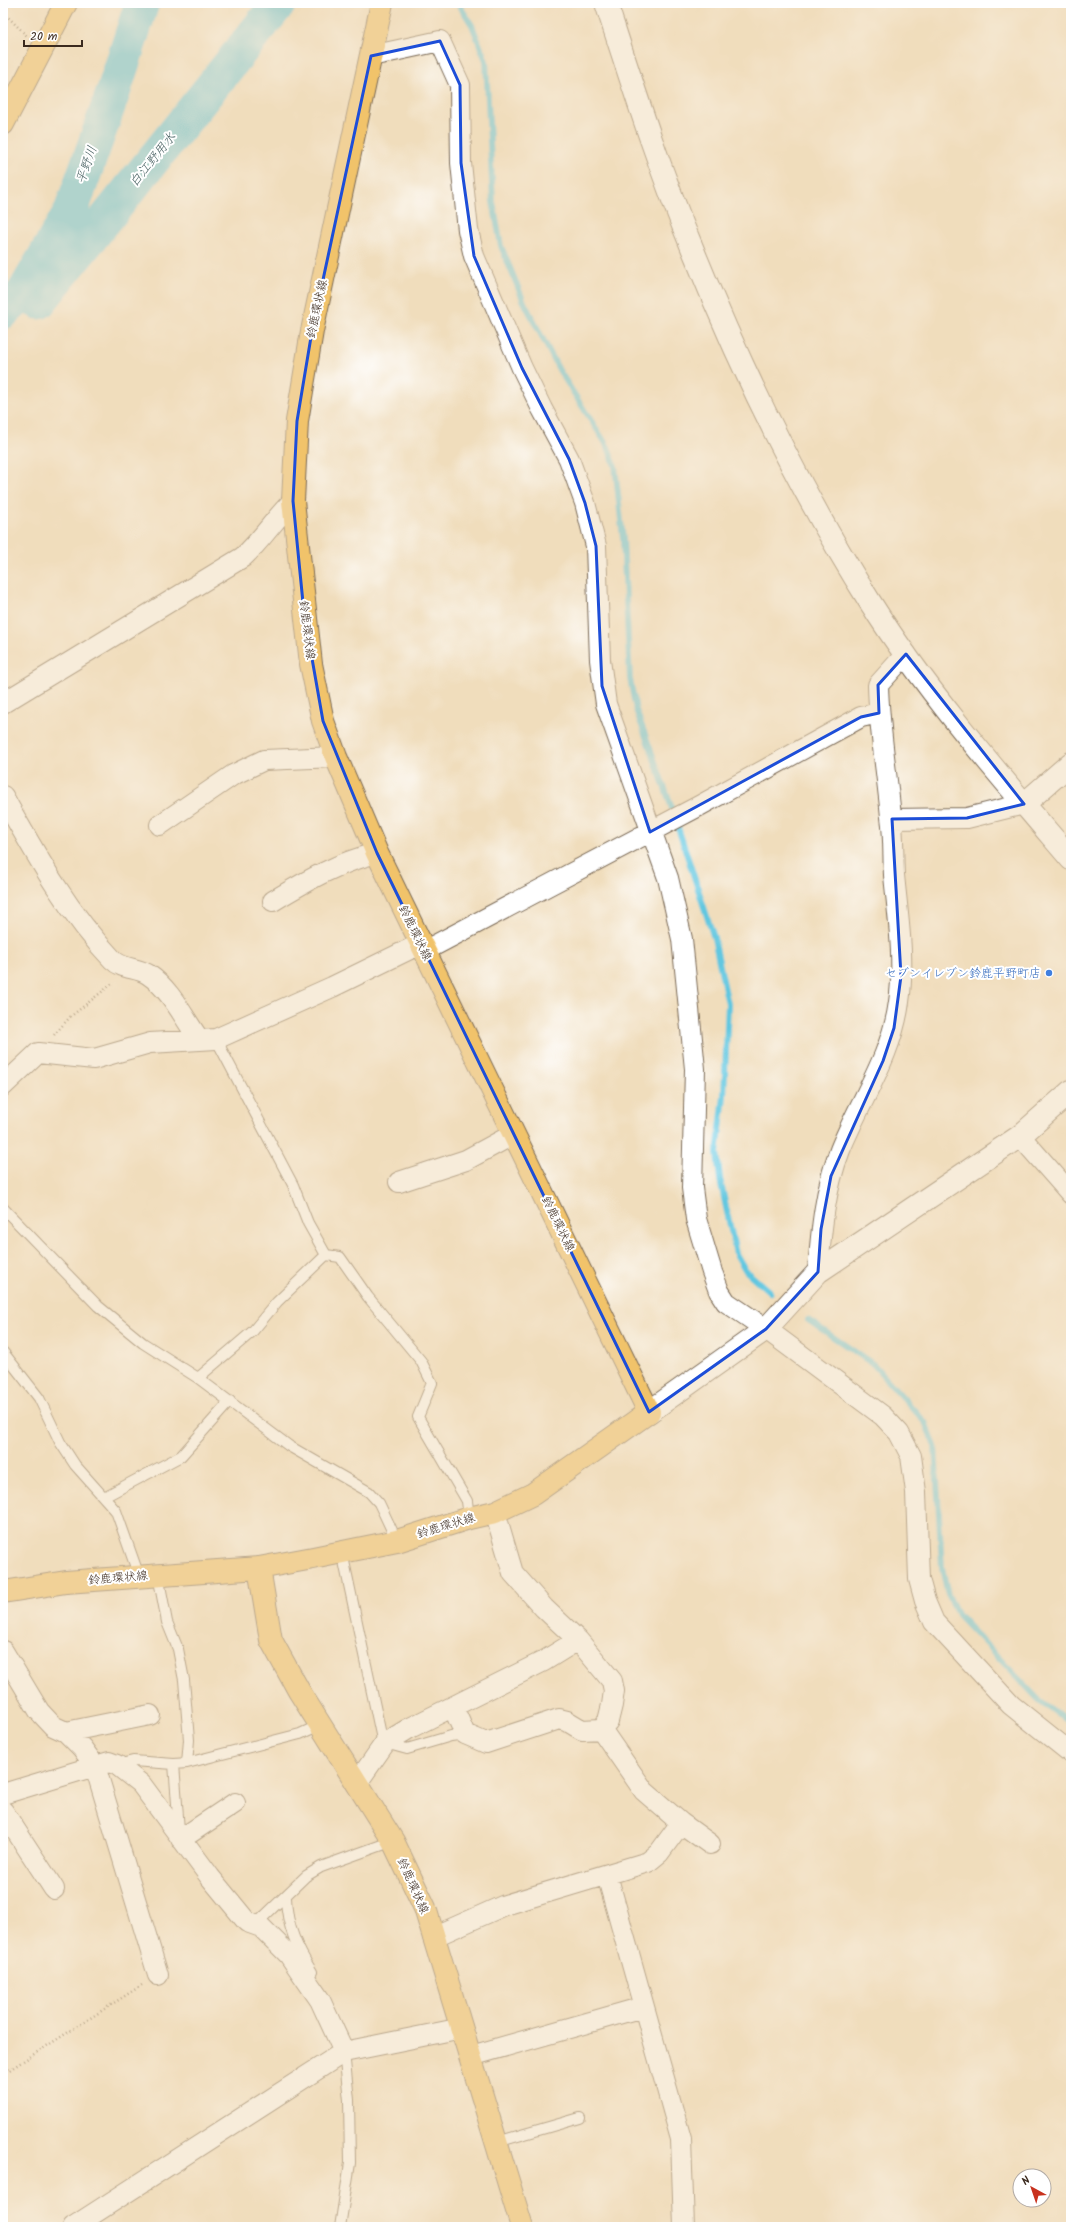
<svg xmlns="http://www.w3.org/2000/svg" width="1074" height="2230" font-family="Kalam,'Klee One',sans-serif">
  <style>
    .lines { fill: none; stroke-linecap: round; stroke-linejoin: round }
    .stream { stroke: #62c7e0; stroke-width: 6 }
    .river { stroke: #62c7e0; stroke-width: 35 }
    .service-casing { stroke: #7a6955; stroke-width: 12 }
    .minor-casing { stroke: #7a6955; stroke-width: 22 }
    .tertiary-casing { stroke: #7a6955; stroke-width: 24 }
    .primary-casing { stroke: #7a6955; stroke-width: 24 }
    .path { stroke: #7a6955; stroke-width: 2.5; stroke-dasharray: 1 3; stroke-linecap: butt }
    .service { stroke: #fff; stroke-width: 10 }
    .minor { stroke: #fff; stroke-width: 20 }
    .tertiary { stroke: #fff; stroke-width: 22 }
    .primary { stroke: #f1c36a; stroke-width: 22 }
    .marked { fill: none; stroke: #1d4ed8; stroke-width: 3; stroke-linejoin: round }
    .shop-dot { fill: #3f7fe0; stroke: #fff; stroke-width: 1.5 }
    .labels { text-anchor: middle; dominant-baseline: central; stroke-width: 4; stroke-linejoin: round; paint-order: stroke }
    .street-label { font-size: 12px; fill: #3b2a1e; stroke: #fff }
    .shop-label { font-size: 12px; fill: #366cbe; stroke: #fff; text-anchor: end }
    .water-label { font-size: 13px; font-style: italic; fill: #496162; stroke: #fff }
  </style>
  <rect width="100%" height="100%" fill="#fff"/>
  <filter id="ink" filterUnits="userSpaceOnUse"><feTurbulence type="fractalNoise" baseFrequency=".025" numOctaves="2"/><feDisplacementMap in="SourceGraphic" scale="8" xChannelSelector="R" yChannelSelector="G"/><feConvolveMatrix kernelMatrix="1 2 1 2 8 2 1 2 1" color-interpolation-filters="sRGB"/></filter>
  <filter id="wash" filterUnits="userSpaceOnUse"><feTurbulence type="fractalNoise" baseFrequency=".012" numOctaves="4" result="noise"/><feDisplacementMap in="SourceGraphic" scale="16" xChannelSelector="R" yChannelSelector="G"/><feGaussianBlur stdDeviation="0.9" result="paint"/><feColorMatrix in="noise" values="0 0 0 0 0 0 0 0 0 0 0 0 0 0 0 0 0 1.4 0 .05"/><feComposite in="paint" operator="in"/></filter>
  <g filter="url(#wash)">
    <rect width="100%" height="100%" fill="#f0ddbc"/>
    <g class="lines">
      <path class="stream" d="M458,3L472,25L486,61L493,202L501,246L524,302L559,370L608,447L615,466L623,539L630,679L636,710L668,797L714,938L728,1004L724,1096L717,1153L720,1179L736,1254L746,1271L770,1292
        M808,1320L873,1364L925,1422L935,1446L942,1567L948,1595L958,1615L1038,1699L1071,1724"/>
      <path class="river" d="M23,294L39,302L279,3
        M3,312L23,294L71,211L114,90L142,3"/>
    </g>
  </g>
  <g filter="url(#ink)">
    <g class="lines">
      <g class="service-casing">
        <path id="service" d="M216,1039L293,1185L308,1223L326,1255
          M3,1208L98,1306L143,1343L198,1378L289,1446L369,1492L379,1503L397,1541
          M326,1255L340,1257L368,1297L421,1361L432,1383L418,1417L467,1501L469,1518
          M3,1352L39,1398L60,1442L75,1465L116,1511L139,1576
          M198,1378L253,1331L277,1302L326,1255
          M104,1497L181,1456L230,1401
          M342,1552L383,1744
          M158,1575L167,1622L178,1649L184,1680L189,1740L187,1763
          M385,1743L407,1749L451,1736L465,1734
          M174,1764L179,1830
          M117,1765L133,1761L174,1764L187,1763L300,1734L320,1725
          M286,1898C287,1927 297,1948 312,1972
          M254,1926L306,1876L321,1867L393,1841
          M497,2142L580,2118
          M340,2227L350,2163L349,2100L344,2052"/>
      </g>
      <g class="minor-casing">
        <path id="minor" d="M371,56L440,41L460,85L461,163L468,230L474,256L522,368L542,409L569,459L585,503L596,546L600,660L606,704L668,878L682,939L695,1069L692,1188L696,1219L712,1272L719,1291L726,1302L766,1329L883,1416L899,1433L911,1456L916,1492L919,1579L925,1601L934,1622L1011,1705L1071,1753
          M3,703L243,557C262,540 275,518 293,501
          M3,796C35,853 67,912 113,960C123,970 138,967 149,975C170,989 184,1018 199,1039
          M892,819L967,818L1024,804
          M160,825L233,775L264,760L336,757
          M273,901C306,881 339,862 377,853
          M424,951L699,806L861,717L879,713
          M3,1086L38,1053L94,1059L150,1043L216,1039L332,987L420,944
          M1020,1136L1071,1194
          M399,1182L466,1160L514,1134
          M818,1272C821,1230 825,1189 840,1150C860,1100 892,1056 899,1002C905,960 898,917 894,875C893,856 894,836 891,817C887,773 879,729 878,685L906,654
          M3,1651L39,1711L53,1726L66,1732L82,1748L95,1766L109,1762L117,1765L141,1784L210,1877L247,1922L261,1927L289,1955L320,2000L344,2052
          M453,1707L465,1734L486,1743L559,1719L567,1721L582,1730L601,1729
          M66,1732L150,1715
          M357,1783L385,1743L408,1729L544,1661L578,1640
          M3,1794L95,1766L158,1975
          M3,1811L54,1889
          M681,1823L710,1844
          M181,1839L235,1803
          M607,1875L681,2139L684,2227
          M433,1937L505,1905L648,1862L659,1853L681,1823L644,1791L601,1729L608,1721L612,1705L614,1691L612,1681L578,1640L544,1608L513,1573L495,1512
          M471,2056L643,2007
          M73,2227L344,2052L462,2028"/>
      </g>
      <g class="tertiary-casing">
        <path id="tertiary" d="M606,3C633,86 659,169 693,250C742,371 800,491 870,602C928,694 1001,777 1071,859
          M1024,804L1071,763
          M649,1412L766,1329L818,1272L1020,1136L1071,1091"/>
      </g>
      <g class="primary-casing">
        <path id="primary" d="M3,124L66,3
          M259,1568L271,1640L299,1691L393,1841L425,1908L522,2227
          M3,1592L66,1582L259,1568L313,1558L397,1541L469,1518L495,1512L533,1494L649,1412L377,853L336,757L323,721L311,664L293,501L297,421L312,331L382,3"/>
      </g>
      <path class="path" d="M3,12L27,36
        M54,1035L70,1017L113,983
        M3,2074L142,1985"/>
      <use href="#service" class="service"/>
      <use href="#minor" class="minor"/>
      <use href="#tertiary" class="tertiary"/>
      <use href="#primary" class="primary"/>
    </g>
  </g>
  <path d="M0 0H1074V2230H0ZM440,41L460,85L461,163L474,256L522,368L569,459L585,503L596,546L602,686L650,832L861,717L879,713L878,685L906,654L1024,804L967,818L892,819L901,976L894,1028L883,1061L831,1176L821,1229L818,1272L766,1329L649,1412L377,853L323,721L304,613L293,501L297,421L312,331L371,56Z" fill="#f0ddbc" fill-opacity=".55" fill-rule="evenodd"/>
  <path class="marked" d="M440,41L460,85L461,163L474,256L522,368L569,459L585,503L596,546L602,686L650,832L861,717L879,713L878,685L906,654L1024,804L967,818L892,819L901,976L894,1028L883,1061L831,1176L821,1229L818,1272L766,1329L649,1412L377,853L323,721L304,613L293,501L297,421L312,331L371,56Z"/>
  <circle class="shop-dot" cx="1049" cy="973" r="4"/>
  <g class="labels">
    <g class="street-label">
      <text transform="translate(317 309) rotate(-78)">鈴鹿環状線</text>
      <text transform="translate(307 630) rotate(83)">鈴鹿環状線</text>
      <text transform="translate(415 933) rotate(64)">鈴鹿環状線</text>
      <text transform="translate(558 1224) rotate(64)">鈴鹿環状線</text>
      <text transform="translate(446 1526) rotate(-17)">鈴鹿環状線</text>
      <text transform="translate(118 1578) rotate(-5)">鈴鹿環状線</text>
      <text transform="translate(413 1886) rotate(66)">鈴鹿環状線</text>
    </g>
    <g class="shop-label">
      <text x="1041" y="973">セブンイレブン鈴鹿平野町店</text>
    </g>
    <g class="water-label">
      <text transform="translate(153 160) rotate(-51)">白江野用水</text>
      <text transform="translate(87 165) rotate(-71)">平野川</text>
    </g>
  </g>
  <rect width="1074" height="2230" fill="none" stroke="#fff" stroke-width="16"/>
  <g transform="translate(1032 2188) rotate(320)"><circle r="19" fill="#ffffff" stroke="#b1aaa5"/>
  <path d="M0-3L7 15L0 10L-7 15Z" fill="#c8321e"/>
  <text y="-6" font-size="11" font-weight="bold" text-anchor="middle" fill="#3b2a1e">N</text>
  </g>
  <path d="M24 40v6h58v-6" fill="none" stroke="#3b2a1e" stroke-width="2"/>
  <text x="30" y="40" font-size="12" fill="#3b2a1e" stroke="#ffffff" stroke-width="3" paint-order="stroke">20 m</text>
</svg>
